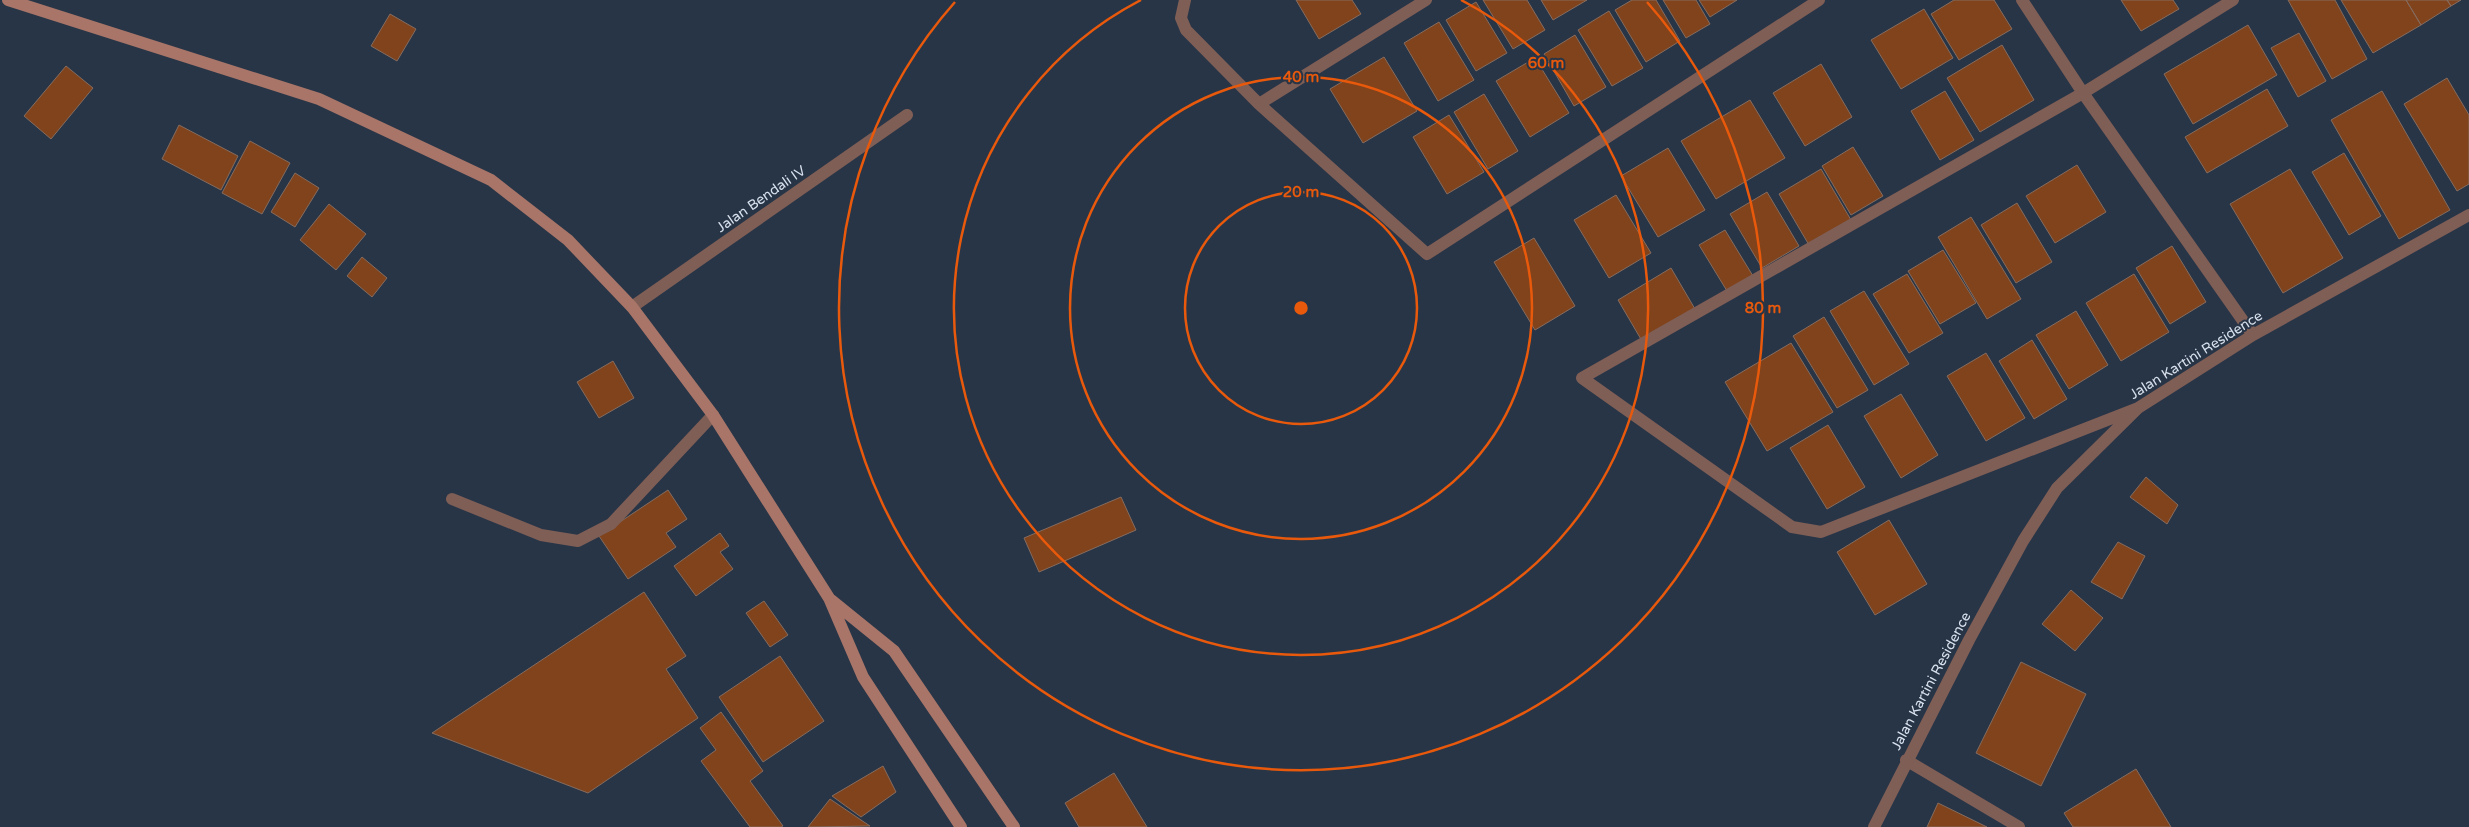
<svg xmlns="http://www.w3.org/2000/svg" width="2469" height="827" font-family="'Varela Round',sans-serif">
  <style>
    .building { fill: #80431b; stroke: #856c5f }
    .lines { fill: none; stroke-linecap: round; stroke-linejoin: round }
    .lane { stroke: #7f5e56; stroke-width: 12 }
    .street { stroke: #7f5e56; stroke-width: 12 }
    .secondary { stroke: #a87568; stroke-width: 12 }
    .ring { fill: none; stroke: #e8590c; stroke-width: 2.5 }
    .labels { text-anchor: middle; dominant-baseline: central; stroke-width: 4; stroke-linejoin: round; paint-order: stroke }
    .street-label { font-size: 14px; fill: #d8e1ed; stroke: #283547 }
    .centre { fill: #e8590c; stroke: #283547; stroke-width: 2.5 }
    .ring-label { font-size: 15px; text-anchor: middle; font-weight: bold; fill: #e8590c; stroke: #283547; stroke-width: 4; stroke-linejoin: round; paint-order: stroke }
  </style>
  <rect width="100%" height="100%" fill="#283547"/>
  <path class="building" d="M1296,0H1352L1361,14L1319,39Z
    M1483,0H1527L1545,30L1513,49Z
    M1541,0H1587L1553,20Z
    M1632,0H1656L1680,41L1646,62L1615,10Z
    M1663,0H1696L1710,24L1686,38Z
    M1699,0H1737L1710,17Z
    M1954,0H1994L2012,29L1959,60L1931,14Z
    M2121,0H2173L2179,9L2141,31Z
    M2288,0H2335L2367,59L2332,79Z
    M2341,0H2406L2421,25L2373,53Z
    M2406,0H2447L2451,6L2421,25Z
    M2447,0H2461L2451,6Z
    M1476,2L1507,53L1476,71L1446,20Z
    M1924,9L1953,58L1901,89L1871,40Z
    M1609,11L1643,68L1612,86L1578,30Z
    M390,14L416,29L397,61L371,46Z
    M1439,22L1474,80L1438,101L1404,43Z
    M2248,25L2277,75L2193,124L2164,74Z
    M2299,33L2326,81L2298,97L2271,48Z
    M1575,35L1606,87L1574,106L1544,54Z
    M2002,45L2034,100L1980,132L1947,78Z
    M1384,57L1417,111L1363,143L1330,89Z
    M1535,58L1569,113L1530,137L1496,81Z
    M1821,64L1852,117L1805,146L1773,93Z
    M66,66L93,88L51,139L24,116Z
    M2447,78L2469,115V184L2457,191L2404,104Z
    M2267,89L2288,126L2207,173L2185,137Z
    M1945,91L1974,140L1940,160L1911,111Z
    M2382,91L2450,210L2399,239L2331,120Z
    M1484,94L1518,151L1488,169L1454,112Z
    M1750,100L1785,158L1716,199L1681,141Z
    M1449,115L1484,172L1447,194L1413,137Z
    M179,125L238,156L221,190L162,159Z
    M250,141L290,163L262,214L222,193Z
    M1853,147L1883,196L1851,215L1822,166Z
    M1668,148L1705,210L1658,237L1621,176Z
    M2344,153L2381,216L2349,235L2312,172Z
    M2077,165L2106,212L2055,243L2026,196Z
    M1821,169L1851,220L1809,245L1779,194Z
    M2290,169L2343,258L2283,293L2230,204Z
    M295,173L319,188L295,227L271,212Z
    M1767,192L1799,246L1762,268L1730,214Z
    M1616,195L1651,253L1609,278L1574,220Z
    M2017,203L2052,262L2016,283L1981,225Z
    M329,204L366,234L336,270L300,240Z
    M1971,217L2021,299L1987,319L1938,237Z
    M1725,230L1753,276L1727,291L1699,245Z
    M1534,238L1575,306L1535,330L1494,262Z
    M2172,246L2206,302L2170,324L2136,268Z
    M1943,250L1976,303L1940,324L1908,271Z
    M362,257L387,278L372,297L347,276Z
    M1671,268L1695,309L1642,341L1618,300Z
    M1907,274L1943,333L1909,353L1873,294Z
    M2134,274L2169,332L2121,361L2086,303Z
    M1864,291L1909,364L1874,385L1830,311Z
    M2076,311L2108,365L2069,389L2036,335Z
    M1824,317L1868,390L1837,408L1793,336Z
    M2032,340L2067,399L2034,419L1999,361Z
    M1791,343L1833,412L1767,451L1725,382Z
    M1986,353L2025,418L1986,441L1947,376Z
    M613,361L634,398L599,418L577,382Z
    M1901,394L1938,455L1901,478L1864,416Z
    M1828,425L1865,487L1827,509L1790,448Z
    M2146,477L2178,505L2167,524L2130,497Z
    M668,490L687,519L666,533L676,547L628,579L599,536Z
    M1121,497L1136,530L1039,572L1024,538Z
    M1889,520L1927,584L1875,615L1837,552Z
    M720,533L729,546L720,552L733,569L696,596L674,566Z
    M2118,542L2145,556L2122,599L2091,582Z
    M2071,590L2103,618L2075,651L2042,624Z
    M644,592L686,656L666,669L698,718L588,793L432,733Z
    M764,601L788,635L770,647L746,613Z
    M780,656L824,721L763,762L719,697Z
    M2021,662L2086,694L2041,786L1976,753Z
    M721,712L763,771L750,781L783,826L781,827H750L701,761L716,750L700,728Z
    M883,766L896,792L861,817L832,796Z
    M2136,769L2171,827H2073L2064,813Z
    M1114,773L1147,827H1079L1065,803Z
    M830,799L864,822L870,826L808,827Z
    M1938,803L1987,827H1927Z"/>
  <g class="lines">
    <path class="lane" d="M452,499L541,535L578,541L611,524L713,415
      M1906,760L2019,827"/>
    <path class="street" d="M1185,0L1181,18L1186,30L1259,104L1427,254L1819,0
      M2022,0L2083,93L2253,335
      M1259,104L1426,0
      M632,307L907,115
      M2138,408L1821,532L1792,527L1582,378L2083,93L2233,0
      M1874,827L1969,640L2023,541L2057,488L2138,408L2253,335L2469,215"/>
    <path class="secondary" d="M8,0L319,99L491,180L568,240L632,307L713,415L829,598L863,677L961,827
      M831,600L894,651L1014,827"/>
  </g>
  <g class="ring">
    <circle cx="1301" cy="308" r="116"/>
    <circle cx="1301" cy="308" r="231"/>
    <path d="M1461 0A347 347 0 1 1 1141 0"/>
    <path d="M1647 2A462 462 0 1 1 955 2"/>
  </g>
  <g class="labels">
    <g class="street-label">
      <text transform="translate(761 199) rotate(-35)">Jalan Bendali IV</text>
      <text transform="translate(2196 355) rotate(-32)">Jalan Kartini Residence</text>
      <text transform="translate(1931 681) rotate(-62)">Jalan Kartini Residence</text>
    </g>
  </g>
  <circle cx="1301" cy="308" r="8" class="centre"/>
  <g class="ring-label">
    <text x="1546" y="68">60 m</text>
    <text x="1301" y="82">40 m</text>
    <text x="1301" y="197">20 m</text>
    <text x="1763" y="313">80 m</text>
  </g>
</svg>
